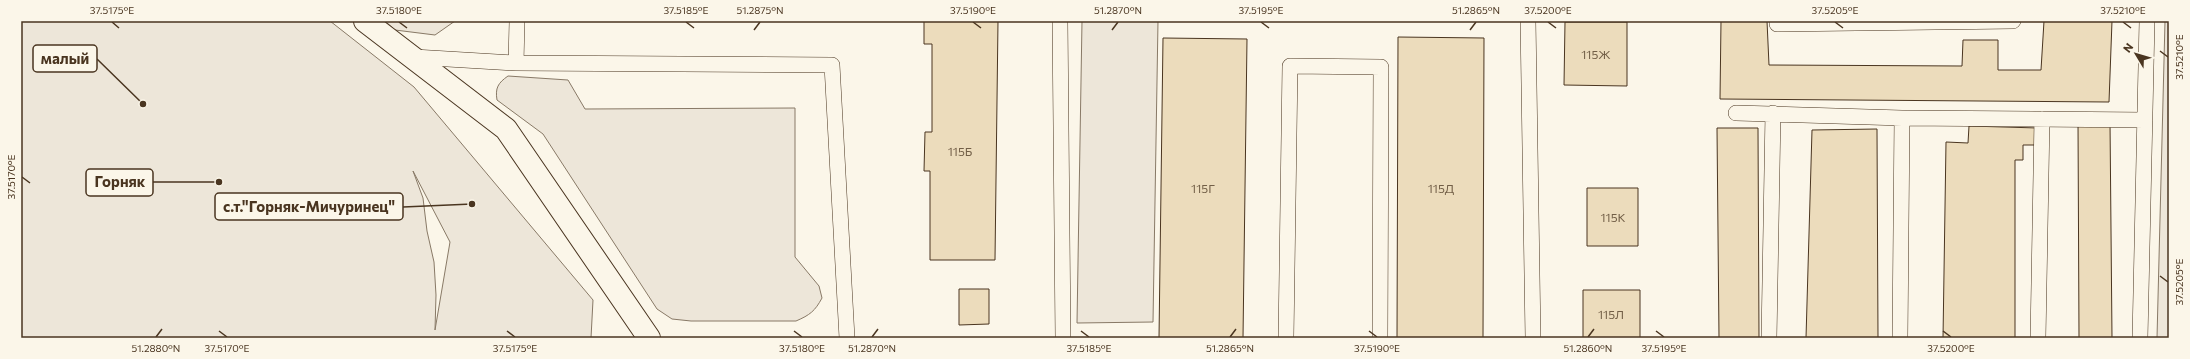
<svg xmlns="http://www.w3.org/2000/svg" width="2190" height="359" font-family="Commissioner,sans-serif">
  <style>
    .green { fill: #ede6d9; stroke: #887966; fill-rule: evenodd }
    .building { fill: #ecdcbc; stroke: #4a3520 }
    .lines { fill: none; stroke-linecap: round; stroke-linejoin: round }
    .lane-casing { stroke: #4a3520; stroke-width: 16 }
    .street-casing { stroke: #4a3520; stroke-width: 24 }
    .lane { stroke: #fbf6e9; stroke-width: 15 }
    .street { stroke: #fbf6e9; stroke-width: 22 }
    .ticks { fill: none; stroke: #4a3520; stroke-width: 1.5 }
    .labels { text-anchor: middle; dominant-baseline: central; stroke-width: 3; stroke-linejoin: round; paint-order: stroke }
    .number-label { font-size: 12px; fill: #725f47 }
    .leader { fill: none; stroke: #4a3520; stroke-width: 1.5 }
    .callout-dot { fill: #4a3520; stroke: #fbf6e9; stroke-width: 1.5 }
    .callout { fill: #fbf6e9; stroke: #4a3520; stroke-width: 1.5 }
    .callout-label { font-size: 15px; text-anchor: middle; font-weight: bold; fill: #4a3520 }
    .neatline { fill: none; stroke: #4a3520; stroke-width: 1.5 }
    .ticks-label { font-size: 10px; text-anchor: middle; fill: #4a3520 }
  </style>
  <rect width="100%" height="100%" fill="#fbf6e9"/>
  <path class="green" d="M21,21H330L414,87L593,300L591,338H21ZM413,171L450,242L435,330L436,295L434,262L427,231L423,198Z
    M385,21H455L435,35L395,30Z
    M1082,21H1158L1153,322L1077,323Z
    M2165,21H2169V338H2157Z
    M508,76L568,80L585,109L795,108V257L819,286L822,298C815,311 810,315 796,321H691L672,319L657,309L543,134L497,100C495,88 498,83 508,76Z"/>
  <path class="building" d="M924,21H998L995,260H930V171H924L925,132H932V44H924Z
    M1721,21H1767L1769,65L1962,66L1963,40H1998V70H2041L2044,21H2112L2109,102L1720,99Z
    M1565,22H1627V86L1564,85Z
    M1398,37L1484,38L1483,338H1397Z
    M1163,38L1247,39L1243,338H1159Z
    M2078,122H2110L2112,338H2079Z
    M1969,126L2038,128L2037,145H2023V160H2015V338H1943L1946,142L1968,143Z
    M1717,128H1758L1759,338H1719Z
    M1877,129L1878,338H1806L1812,130Z
    M1587,188H1638V246H1587Z
    M959,289H989V324L959,325Z
    M1583,290H1640V338H1583Z"/>
  <g class="lines">
    <g class="lane-casing">
      <path id="lane" d="M1060,21L1063,338
        M1528,21L1533,338
        M1777,21V24L2013,21
        M414,57L516,63L832,65L847,338
        M516,63L517,21
        M1736,113L1902,118L2145,120
        M1286,338L1290,66L1381,67L1380,338
        M1769,338L1773,113
        M1900,338L1902,118
        M2038,338L2042,119
        M2140,338L2147,21"/>
    </g>
    <g class="street-casing">
      <path id="street" d="M365,21L506,129L649,338"/>
    </g>
    <use href="#lane" class="lane"/>
    <use href="#street" class="street"/>
  </g>
  <path class="ticks" d="M112,22L119,28M399,22L407,28M686,22L694,28M973,22L981,28M1261,22L1269,28M1548,22L1556,28M1835,22L1843,28M2123,22L2131,28M754,30L760,22M1112,30L1118,22M1470,30L1476,22M2160,51L2168,57M22,177L30,183M2160,276L2168,282M219,331L227,337M507,331L515,337M794,331L802,337M1081,331L1089,337M1369,331L1377,337M1656,331L1664,337M1943,331L1951,337M156,337L162,329M872,337L878,329M1230,337L1236,329M1588,337L1594,329"/>
  <g class="labels">
    <g class="number-label">
      <text x="1596" y="54">115Ж</text>
      <text x="960" y="151">115Б</text>
      <text x="1203" y="188">115Г</text>
      <text x="1441" y="188">115Д</text>
      <text x="1613" y="217">115К</text>
      <text x="1611" y="314">115Л</text>
    </g>
  </g>
  <path class="leader" d="M143 104L97 59M219 182L153 182M472 204L403 207"/>
  <g class="callout-dot">
    <circle cx="143" cy="104" r="4"/>
    <circle cx="219" cy="182" r="4"/>
    <circle cx="472" cy="204" r="4"/>
  </g>
  <g class="callout">
    <rect x="33" y="45" width="64" height="27" rx="4"/>
    <rect x="86" y="169" width="67" height="27" rx="4"/>
    <rect x="215" y="193" width="188" height="27" rx="4"/>
  </g>
  <g class="callout-label">
    <text x="65" y="64">малый</text>
    <text x="120" y="187">Горняк</text>
    <text x="309" y="212">с.т."Горняк-Мичуринец"</text>
  </g>
  <rect width="2190" height="359" fill="none" stroke="#fbf6e9" stroke-width="44"/>
  <g transform="translate(2136 54) rotate(308)" stroke="#fbf6e9" stroke-width="3" paint-order="stroke">
  <path d="M0-3L7 15L0 10L-7 15Z" fill="#4a3520"/>
  <text y="-6" font-size="11" font-weight="bold" text-anchor="middle" fill="#4a3520">N</text>
  </g>
  <rect x="22" y="22" width="2146" height="315" class="neatline"/>
  <g class="ticks-label">
    <text x="112" y="14">37.5175°E</text>
    <text x="399" y="14">37.5180°E</text>
    <text x="686" y="14">37.5185°E</text>
    <text x="760" y="14">51.2875°N</text>
    <text x="973" y="14">37.5190°E</text>
    <text x="1118" y="14">51.2870°N</text>
    <text x="1261" y="14">37.5195°E</text>
    <text x="1476" y="14">51.2865°N</text>
    <text x="1548" y="14">37.5200°E</text>
    <text x="1835" y="14">37.5205°E</text>
    <text x="2123" y="14">37.5210°E</text>
    <text transform="translate(2179 57) rotate(-90)" y="4">37.5210°E</text>
    <text transform="translate(11 177) rotate(-90)" y="4">37.5170°E</text>
    <text transform="translate(2179 282) rotate(-90)" y="4">37.5205°E</text>
    <text x="156" y="352">51.2880°N</text>
    <text x="227" y="352">37.5170°E</text>
    <text x="515" y="352">37.5175°E</text>
    <text x="802" y="352">37.5180°E</text>
    <text x="872" y="352">51.2870°N</text>
    <text x="1089" y="352">37.5185°E</text>
    <text x="1230" y="352">51.2865°N</text>
    <text x="1377" y="352">37.5190°E</text>
    <text x="1588" y="352">51.2860°N</text>
    <text x="1664" y="352">37.5195°E</text>
    <text x="1951" y="352">37.5200°E</text>
  </g>
</svg>
